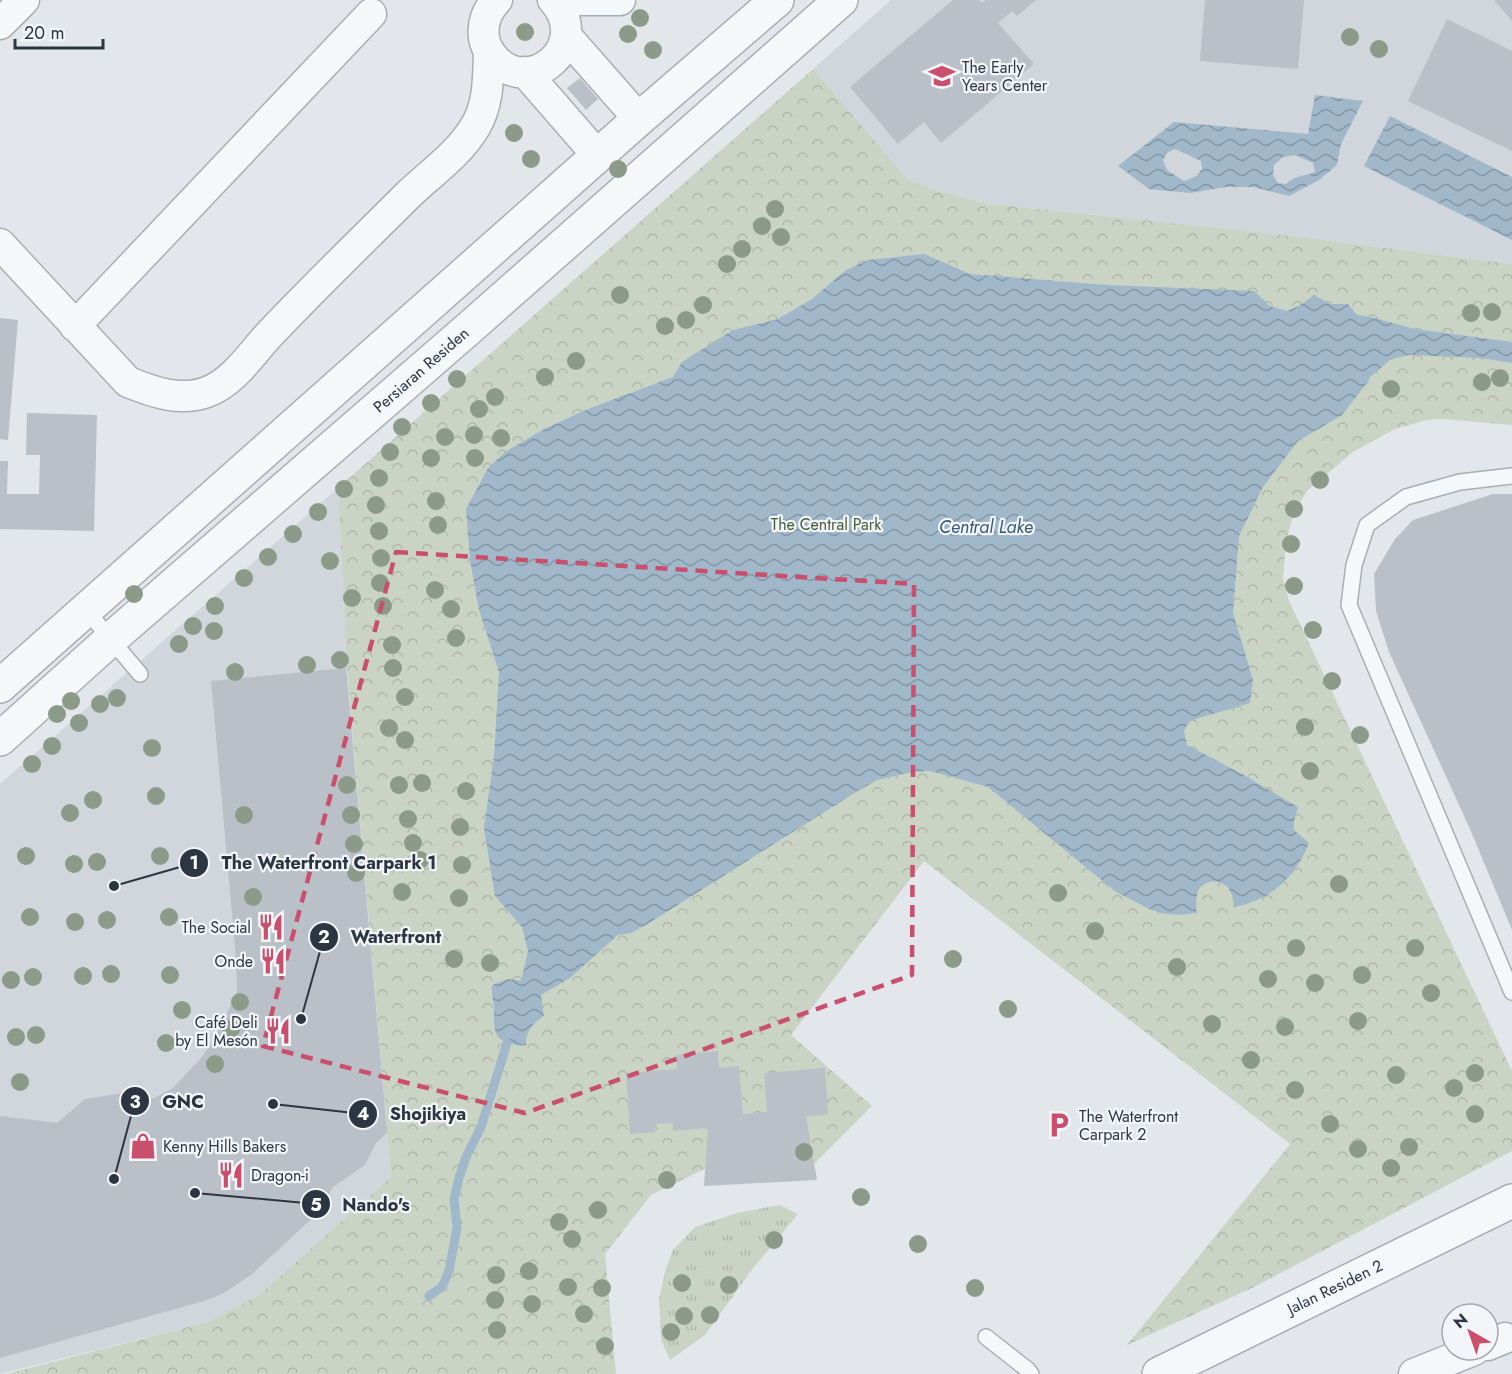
<svg xmlns="http://www.w3.org/2000/svg" width="1512" height="1374" font-family="Jost,sans-serif">
  <style>
    .built { fill: #d1d6dc }
    .grass { fill: url(#grass-tufts) }
    .forest { fill: url(#forest-crowns) }
    .water { fill: url(#water-waves); fill-rule: evenodd }
    .lines { fill: none; stroke-linecap: round; stroke-linejoin: round }
    .stream { stroke: #a0b8c9; stroke-width: 9 }
    .building { fill: #bac0c7 }
    .service-casing { stroke: #a8aeb5; stroke-width: 18 }
    .minor-casing { stroke: #a8aeb5; stroke-width: 33 }
    .tertiary-casing { stroke: #a8aeb5; stroke-width: 36 }
    .service { stroke: #f6f7f9; stroke-width: 15 }
    .minor { stroke: #f6f7f9; stroke-width: 30 }
    .tertiary { stroke: #f6f7f9; stroke-width: 33 }
    .tree { fill: #8c9b89 }
    .marked { fill: none; stroke: #c94f6d; stroke-width: 4.5; stroke-dasharray: 12 8; stroke-linejoin: round }
    .labels { text-anchor: middle; dominant-baseline: central; stroke-width: 4.5; stroke-linejoin: round; paint-order: stroke }
    .poi-label { font-size: 16px; fill: #2c3642; stroke: #f3f5f8; text-anchor: start }
    .street-label { font-size: 16px; fill: #2c3642; stroke: #f3f5f8 }
    .park-label { font-size: 16px; fill: #445d39; stroke: #f3f5f8 }
    .water-label { font-size: 18px; font-style: italic; fill: #375874; stroke: #f3f5f8 }
    .leader { fill: none; stroke: #2c3642; stroke-width: 2 }
    .callout-dot { fill: #2c3642; stroke: #f3f5f8; stroke-width: 2 }
    .mark-label { font-size: 18px; text-anchor: middle; font-weight: bold; fill: #fff }
    .callout-label { font-size: 18px; text-anchor: middle; font-weight: bold; fill: #2c3642; stroke: #f3f5f8; stroke-width: 4.5; stroke-linejoin: round; paint-order: stroke }
  </style>
  <defs>
    <pattern id="grass-tufts" width="24" height="20" patternUnits="userSpaceOnUse" patternTransform="scale(1.5)"><rect width="24" height="20" fill="#cad4c5"/><path d="M3 7l-1-3M5 7V3M7 7l1-3M15 17l-1-3M17 17v-4M19 17l1-3" fill="none" stroke="#aeb7aa"/></pattern>
    <pattern id="forest-crowns" width="20" height="18" patternUnits="userSpaceOnUse" patternTransform="scale(1.5)"><rect width="20" height="18" fill="#cad4c5"/><path d="M2 6a3 3 0 1 1 6 0M12 15a3 3 0 1 1 6 0" fill="none" stroke="#aeb7aa"/></pattern>
    <pattern id="water-waves" width="16" height="10" patternUnits="userSpaceOnUse" patternTransform="scale(1.5)"><rect width="16" height="10" fill="#a0b8c9"/><path d="M0 5q4-4 8 0t8 0" fill="none" stroke="#8396a5"/></pattern>
  </defs>
  <rect width="100%" height="100%" fill="#e3e7eb"/>
  <path class="built" d="M891,0H1512V264L1268,233L990,204L938,191L908,181L813,69Z
    M338,488L347,668L391,1177L259,1295L208,1322L0,1374V784Z"/>
  <path class="grass" d="M780,1205L798,1214L751,1271L705,1335L670,1360L661,1339L659,1300L665,1271L673,1250L695,1227L737,1213Z"/>
  <path class="forest" d="M813,69L908,180L938,191L990,204L1268,233L1512,264V425L1443,419L1427,420L1395,429L1353,452L1340,463L1308,490L1297,507L1291,523L1286,542L1283,579L1289,601L1512,1071V1151L1254,1287L1127,1345L1290,1144L924,861L791,1035L872,1106L811,1167L719,1162L651,1195L605,1254L616,1374H6L208,1322L259,1295L391,1177L347,668L338,488Z"/>
  <path class="water" d="M1315,95L1363,101L1341,144L1337,165L1319,180L1289,196L1253,187H1226L1190,193L1149,189L1118,166L1174,122L1308,134ZM1175,149L1201,161L1202,169L1197,176L1184,181L1167,170L1163,160L1168,152ZM1295,155L1313,163L1315,172C1303,177 1295,175 1286,184L1278,183L1273,175L1274,165L1283,157Z
    M1390,116L1512,177V240L1364,166Z
    M924,254L970,274L1107,285L1254,291L1270,306L1287,311L1299,306L1314,295L1330,304H1348L1357,315L1371,317L1415,329L1512,342V363L1481,358L1410,355L1391,359L1368,379H1370L1342,415L1298,441L1263,487L1239,536L1233,613L1253,680L1250,703L1189,721L1184,731L1187,745L1242,774L1298,807L1294,822V830L1309,843C1295,878 1272,899 1234,907C1234,901 1232,894 1229,889C1222,879 1206,879 1199,889C1195,896 1197,906 1196,913L1179,915L1161,913L1149,909L1115,891L988,787L930,771L913,772L877,780L856,792L646,925L631,933L618,935L570,978L541,995L544,1016C533,1023 525,1032 526,1045C520,1046 518,1045 512,1044C492,1040 494,1026 494,1010C494,1002 491,994 492,985L508,979L521,981L528,951L522,927L495,896L484,828L494,756L499,672L479,610L470,560L466,509L488,468L505,452L544,429L588,409L673,377L682,362L733,330L778,319L812,299L846,270L869,260Z"/>
  <g class="lines">
    <path class="stream" d="M429,1296L442,1287L449,1271L457,1228L454,1199L459,1178L466,1157L481,1127L507,1043"/>
  </g>
  <path class="building" d="M953,0H979L982,3L986,0H1036L1017,16L1012,11L998,23L1034,64L941,143L924,122L898,144L850,87Z
    M1205,0H1304L1298,69L1200,61Z
    M1494,0H1512V21Z
    M1447,19L1512,51V151L1408,101Z
    M580,78L598,99L586,110L567,88Z
    M0,318L18,320L8,440L0,439Z
    M27,413L97,415L94,531L0,529V461H8L7,494H39L40,455H26Z
    M1493,494H1512V930L1470,829L1389,652L1376,611L1374,574L1395,539L1413,520Z
    M346,668L387,1133L376,1143L365,1165L333,1187L321,1210L251,1275L222,1294L204,1301L0,1358V1116L57,1123L85,1099L130,1092L148,1100L156,1097L173,1088L202,1057L217,1034L237,992L236,958L211,681Z
    M718,1051L719,1068L739,1066L743,1114L767,1112L764,1073L825,1068L828,1114L806,1116L817,1180L704,1186L708,1128L673,1131V1123L656,1124L655,1132L630,1134L626,1073L677,1069L676,1055Z"/>
  <g class="lines">
    <g class="service-casing">
      <path id="service" d="M1512,476L1460,482L1406,497L1367,525L1354,565L1349,605L1512,992
        M87,611L140,674
        M986,1337L1028,1370L1031,1374"/>
    </g>
    <g class="minor-casing">
      <path id="minor" d="M497,0C487,10 482,24 484,38C485,45 489,52 494,58C529,99 594,45 553,0
        M569,0H620
        M0,24L24,0
        M567,37L639,119
        M525,72L598,156
        M0,244L128,382C153,392 180,402 207,392C232,383 250,356 267,337C313,288 361,242 408,195C431,173 459,154 475,127C489,104 488,78 489,52
        M75,326L371,14
        M1488,1345L1505,1338
        M1414,1374L1474,1350"/>
    </g>
    <g class="tertiary-casing">
      <path id="tertiary" d="M0,686L639,119L777,0
        M0,739L111,639L467,330L841,0
        M1159,1374L1512,1201"/>
    </g>
    <use href="#service" class="service"/>
    <use href="#minor" class="minor"/>
    <use href="#tertiary" class="tertiary"/>
  </g>
  <g class="tree">
    <circle cx="640" cy="18" r="9"/>
    <circle cx="525" cy="32" r="9"/>
    <circle cx="628" cy="34" r="9"/>
    <circle cx="1350" cy="37" r="9"/>
    <circle cx="1379" cy="49" r="9"/>
    <circle cx="653" cy="50" r="9"/>
    <circle cx="514" cy="133" r="9"/>
    <circle cx="531" cy="159" r="9"/>
    <circle cx="618" cy="169" r="9"/>
    <circle cx="775" cy="209" r="9"/>
    <circle cx="762" cy="226" r="9"/>
    <circle cx="781" cy="237" r="9"/>
    <circle cx="742" cy="249" r="9"/>
    <circle cx="727" cy="264" r="9"/>
    <circle cx="620" cy="295" r="9"/>
    <circle cx="703" cy="305" r="9"/>
    <circle cx="1492" cy="312" r="9"/>
    <circle cx="1471" cy="313" r="9"/>
    <circle cx="686" cy="320" r="9"/>
    <circle cx="665" cy="326" r="9"/>
    <circle cx="576" cy="361" r="9"/>
    <circle cx="545" cy="377" r="9"/>
    <circle cx="1500" cy="378" r="9"/>
    <circle cx="457" cy="379" r="9"/>
    <circle cx="1482" cy="382" r="9"/>
    <circle cx="1391" cy="389" r="9"/>
    <circle cx="495" cy="397" r="9"/>
    <circle cx="431" cy="403" r="9"/>
    <circle cx="479" cy="409" r="9"/>
    <circle cx="402" cy="427" r="9"/>
    <circle cx="474" cy="435" r="9"/>
    <circle cx="445" cy="437" r="9"/>
    <circle cx="501" cy="438" r="9"/>
    <circle cx="390" cy="452" r="9"/>
    <circle cx="431" cy="458" r="9"/>
    <circle cx="475" cy="458" r="9"/>
    <circle cx="379" cy="478" r="9"/>
    <circle cx="1320" cy="480" r="9"/>
    <circle cx="344" cy="489" r="9"/>
    <circle cx="436" cy="501" r="9"/>
    <circle cx="376" cy="505" r="9"/>
    <circle cx="1294" cy="509" r="9"/>
    <circle cx="318" cy="512" r="9"/>
    <circle cx="438" cy="525" r="9"/>
    <circle cx="379" cy="531" r="9"/>
    <circle cx="293" cy="534" r="9"/>
    <circle cx="1291" cy="544" r="9"/>
    <circle cx="268" cy="557" r="9"/>
    <circle cx="381" cy="558" r="9"/>
    <circle cx="330" cy="561" r="9"/>
    <circle cx="244" cy="578" r="9"/>
    <circle cx="380" cy="583" r="9"/>
    <circle cx="1294" cy="586" r="9"/>
    <circle cx="435" cy="590" r="9"/>
    <circle cx="134" cy="594" r="9"/>
    <circle cx="352" cy="598" r="9"/>
    <circle cx="215" cy="606" r="9"/>
    <circle cx="383" cy="606" r="9"/>
    <circle cx="451" cy="609" r="9"/>
    <circle cx="193" cy="626" r="9"/>
    <circle cx="1313" cy="630" r="9"/>
    <circle cx="214" cy="631" r="9"/>
    <circle cx="456" cy="638" r="9"/>
    <circle cx="179" cy="644" r="9"/>
    <circle cx="392" cy="645" r="9"/>
    <circle cx="340" cy="660" r="9"/>
    <circle cx="307" cy="665" r="9"/>
    <circle cx="393" cy="668" r="9"/>
    <circle cx="235" cy="672" r="9"/>
    <circle cx="1332" cy="681" r="9"/>
    <circle cx="405" cy="697" r="9"/>
    <circle cx="117" cy="698" r="9"/>
    <circle cx="71" cy="701" r="9"/>
    <circle cx="100" cy="704" r="9"/>
    <circle cx="57" cy="714" r="9"/>
    <circle cx="79" cy="723" r="9"/>
    <circle cx="1305" cy="727" r="9"/>
    <circle cx="389" cy="728" r="9"/>
    <circle cx="1360" cy="735" r="9"/>
    <circle cx="405" cy="740" r="9"/>
    <circle cx="52" cy="746" r="9"/>
    <circle cx="152" cy="748" r="9"/>
    <circle cx="32" cy="764" r="9"/>
    <circle cx="1310" cy="771" r="9"/>
    <circle cx="422" cy="783" r="9"/>
    <circle cx="347" cy="785" r="9"/>
    <circle cx="399" cy="785" r="9"/>
    <circle cx="466" cy="791" r="9"/>
    <circle cx="156" cy="796" r="9"/>
    <circle cx="93" cy="800" r="9"/>
    <circle cx="70" cy="813" r="9"/>
    <circle cx="244" cy="815" r="9"/>
    <circle cx="351" cy="815" r="9"/>
    <circle cx="408" cy="819" r="9"/>
    <circle cx="460" cy="827" r="9"/>
    <circle cx="413" cy="843" r="9"/>
    <circle cx="354" cy="844" r="9"/>
    <circle cx="26" cy="856" r="9"/>
    <circle cx="160" cy="856" r="9"/>
    <circle cx="420" cy="860" r="9"/>
    <circle cx="97" cy="862" r="9"/>
    <circle cx="74" cy="864" r="9"/>
    <circle cx="462" cy="865" r="9"/>
    <circle cx="356" cy="873" r="9"/>
    <circle cx="1339" cy="884" r="9"/>
    <circle cx="402" cy="892" r="9"/>
    <circle cx="1058" cy="893" r="9"/>
    <circle cx="253" cy="897" r="9"/>
    <circle cx="459" cy="898" r="9"/>
    <circle cx="30" cy="917" r="9"/>
    <circle cx="169" cy="917" r="9"/>
    <circle cx="107" cy="920" r="9"/>
    <circle cx="75" cy="922" r="9"/>
    <circle cx="1095" cy="931" r="9"/>
    <circle cx="1296" cy="948" r="9"/>
    <circle cx="1415" cy="948" r="9"/>
    <circle cx="454" cy="959" r="9"/>
    <circle cx="953" cy="959" r="9"/>
    <circle cx="490" cy="963" r="9"/>
    <circle cx="1177" cy="967" r="9"/>
    <circle cx="111" cy="974" r="9"/>
    <circle cx="170" cy="975" r="9"/>
    <circle cx="1362" cy="975" r="9"/>
    <circle cx="83" cy="976" r="9"/>
    <circle cx="33" cy="977" r="9"/>
    <circle cx="1268" cy="979" r="9"/>
    <circle cx="11" cy="980" r="9"/>
    <circle cx="1315" cy="983" r="9"/>
    <circle cx="1431" cy="993" r="9"/>
    <circle cx="240" cy="1002" r="9"/>
    <circle cx="1008" cy="1009" r="9"/>
    <circle cx="182" cy="1010" r="9"/>
    <circle cx="1358" cy="1021" r="9"/>
    <circle cx="1212" cy="1024" r="9"/>
    <circle cx="1285" cy="1027" r="9"/>
    <circle cx="231" cy="1029" r="9"/>
    <circle cx="36" cy="1035" r="9"/>
    <circle cx="16" cy="1037" r="9"/>
    <circle cx="166" cy="1043" r="9"/>
    <circle cx="1251" cy="1060" r="9"/>
    <circle cx="215" cy="1064" r="9"/>
    <circle cx="1475" cy="1073" r="9"/>
    <circle cx="1396" cy="1075" r="9"/>
    <circle cx="20" cy="1082" r="9"/>
    <circle cx="1454" cy="1088" r="9"/>
    <circle cx="1295" cy="1090" r="9"/>
    <circle cx="1475" cy="1114" r="9"/>
    <circle cx="1330" cy="1124" r="9"/>
    <circle cx="1409" cy="1147" r="9"/>
    <circle cx="1358" cy="1149" r="9"/>
    <circle cx="804" cy="1152" r="9"/>
    <circle cx="1391" cy="1168" r="9"/>
    <circle cx="667" cy="1180" r="9"/>
    <circle cx="861" cy="1197" r="9"/>
    <circle cx="598" cy="1210" r="9"/>
    <circle cx="559" cy="1222" r="9"/>
    <circle cx="572" cy="1239" r="9"/>
    <circle cx="774" cy="1240" r="9"/>
    <circle cx="918" cy="1244" r="9"/>
    <circle cx="529" cy="1271" r="9"/>
    <circle cx="496" cy="1275" r="9"/>
    <circle cx="682" cy="1283" r="9"/>
    <circle cx="729" cy="1285" r="9"/>
    <circle cx="568" cy="1287" r="9"/>
    <circle cx="602" cy="1288" r="9"/>
    <circle cx="975" cy="1288" r="9"/>
    <circle cx="495" cy="1300" r="9"/>
    <circle cx="532" cy="1304" r="9"/>
    <circle cx="584" cy="1314" r="9"/>
    <circle cx="710" cy="1315" r="9"/>
    <circle cx="684" cy="1316" r="9"/>
    <circle cx="497" cy="1330" r="9"/>
    <circle cx="671" cy="1332" r="9"/>
    <circle cx="605" cy="1346" r="9"/>
  </g>
  <path class="marked" d="M396,552L914,584L912,975L525,1113L263,1046Z"/>
  <defs>
    <g id="school-bare" transform="scale(2.07)"><path d="M0-5L7-2L0 1L-7-2ZM-4 1L0 2.5L4 1V4Q0 6-4 4Z" fill="#c94f6d" stroke="#f3f5f8" stroke-width="2.5" paint-order="stroke"/></g>
    <g id="restaurant-bare" transform="scale(2.07)"><path d="M-5-6h1v4h1v-4h1v4h1v-4h1v5L-1.5 .5V6h-2V.5L-5-1ZM5-6V6H3V1.5H1.5Q1.5-4 5-6Z" fill="#c94f6d" stroke="#f3f5f8" stroke-width="2.5" paint-order="stroke"/></g>
    <g id="parking-bare" transform="scale(2.07)"><path d="M-3.5-5.5H1a3.5 3.5 0 0 1 0 7H-1V5.5H-3.5ZM-1-3.4V-.6H.8a1.4 1.4 0 0 0 0-2.8Z" fill="#c94f6d" stroke="#f3f5f8" stroke-width="2.5" paint-order="stroke"/></g>
    <g id="shop-bare" transform="scale(2.07)"><path d="M-5-2.5h2.3a2.7 3.5 0 0 1 5.4 0H5L5.5 6h-11ZM-1.5-2.5h3a1.5 2.3 0 0 0-3 0Z" fill="#c94f6d" stroke="#f3f5f8" stroke-width="2.5" paint-order="stroke"/></g>
  </defs>
  <g fill-rule="evenodd">
    <use href="#school-bare" x="942" y="76"/>
    <use href="#restaurant-bare" x="271" y="927"/>
    <use href="#restaurant-bare" x="273" y="961"/>
    <use href="#restaurant-bare" x="278" y="1031"/>
    <use href="#parking-bare" x="1059" y="1125"/>
    <use href="#shop-bare" x="143" y="1146"/>
    <use href="#restaurant-bare" x="231" y="1175"/>
  </g>
  <g class="labels">
    <g class="poi-label">
      <text x="962" y="67">The Early<tspan x="962" dy="18">Years Center</tspan></text>
      <text x="251" y="927" text-anchor="end">The Social</text>
      <text x="253" y="961" text-anchor="end">Onde</text>
      <text x="258" y="1022" text-anchor="end">Café Deli<tspan x="258" dy="18">by El Mesón</tspan></text>
      <text x="1079" y="1116">The Waterfront<tspan x="1079" dy="18">Carpark 2</tspan></text>
      <text x="163" y="1146">Kenny Hills Bakers</text>
      <text x="251" y="1175">Dragon-i</text>
    </g>
    <g class="street-label">
      <text transform="translate(421 370) rotate(-41)">Persiaran Residen</text>
      <text transform="translate(1335 1287) rotate(-26)">Jalan Residen 2</text>
    </g>
    <g class="park-label">
      <text x="826" y="524">The Central Park</text>
    </g>
    <g class="water-label">
      <text x="986" y="527">Central Lake</text>
    </g>
  </g>
  <path class="leader" d="M114 886L194 863M301 1019L324 937M114 1179L135 1101M273 1104L363 1114M195 1193L316 1204"/>
  <g class="callout-dot">
    <circle cx="114" cy="886" r="6"/>
    <circle cx="301" cy="1019" r="6"/>
    <circle cx="114" cy="1179" r="6"/>
    <circle cx="273" cy="1104" r="6"/>
    <circle cx="195" cy="1193" r="6"/>
    <circle cx="194" cy="863" r="15"/>
    <circle cx="324" cy="937" r="15"/>
    <circle cx="135" cy="1101" r="15"/>
    <circle cx="363" cy="1114" r="15"/>
    <circle cx="316" cy="1204" r="15"/>
  </g>
  <g class="mark-label">
    <text x="194" y="869">1</text>
    <text x="324" y="943">2</text>
    <text x="135" y="1108">3</text>
    <text x="363" y="1120">4</text>
    <text x="316" y="1211">5</text>
  </g>
  <g class="callout-label">
    <text x="329" y="869">The Waterfront Carpark 1</text>
    <text x="396" y="943">Waterfront</text>
    <text x="183" y="1108">GNC</text>
    <text x="428" y="1120">Shojikiya</text>
    <text x="376" y="1211">Nando's</text>
  </g>
  <g transform="translate(1470 1332) rotate(320)"><circle r="28" fill="#f3f5f8" stroke="#a3a9af" stroke-width="1.5"/>
  <path d="M0-4.5L10 22L0 15L-10 22Z" fill="#c94f6d"/>
  <text y="-9" font-size="16" font-weight="bold" text-anchor="middle" fill="#2c3642">N</text>
  </g>
  <path d="M15 39v9h88v-9" fill="none" stroke="#2c3642" stroke-width="3"/>
  <text x="24" y="39" font-size="18" fill="#2c3642" stroke="#f3f5f8" stroke-width="4.5" paint-order="stroke">20 m</text>
</svg>
